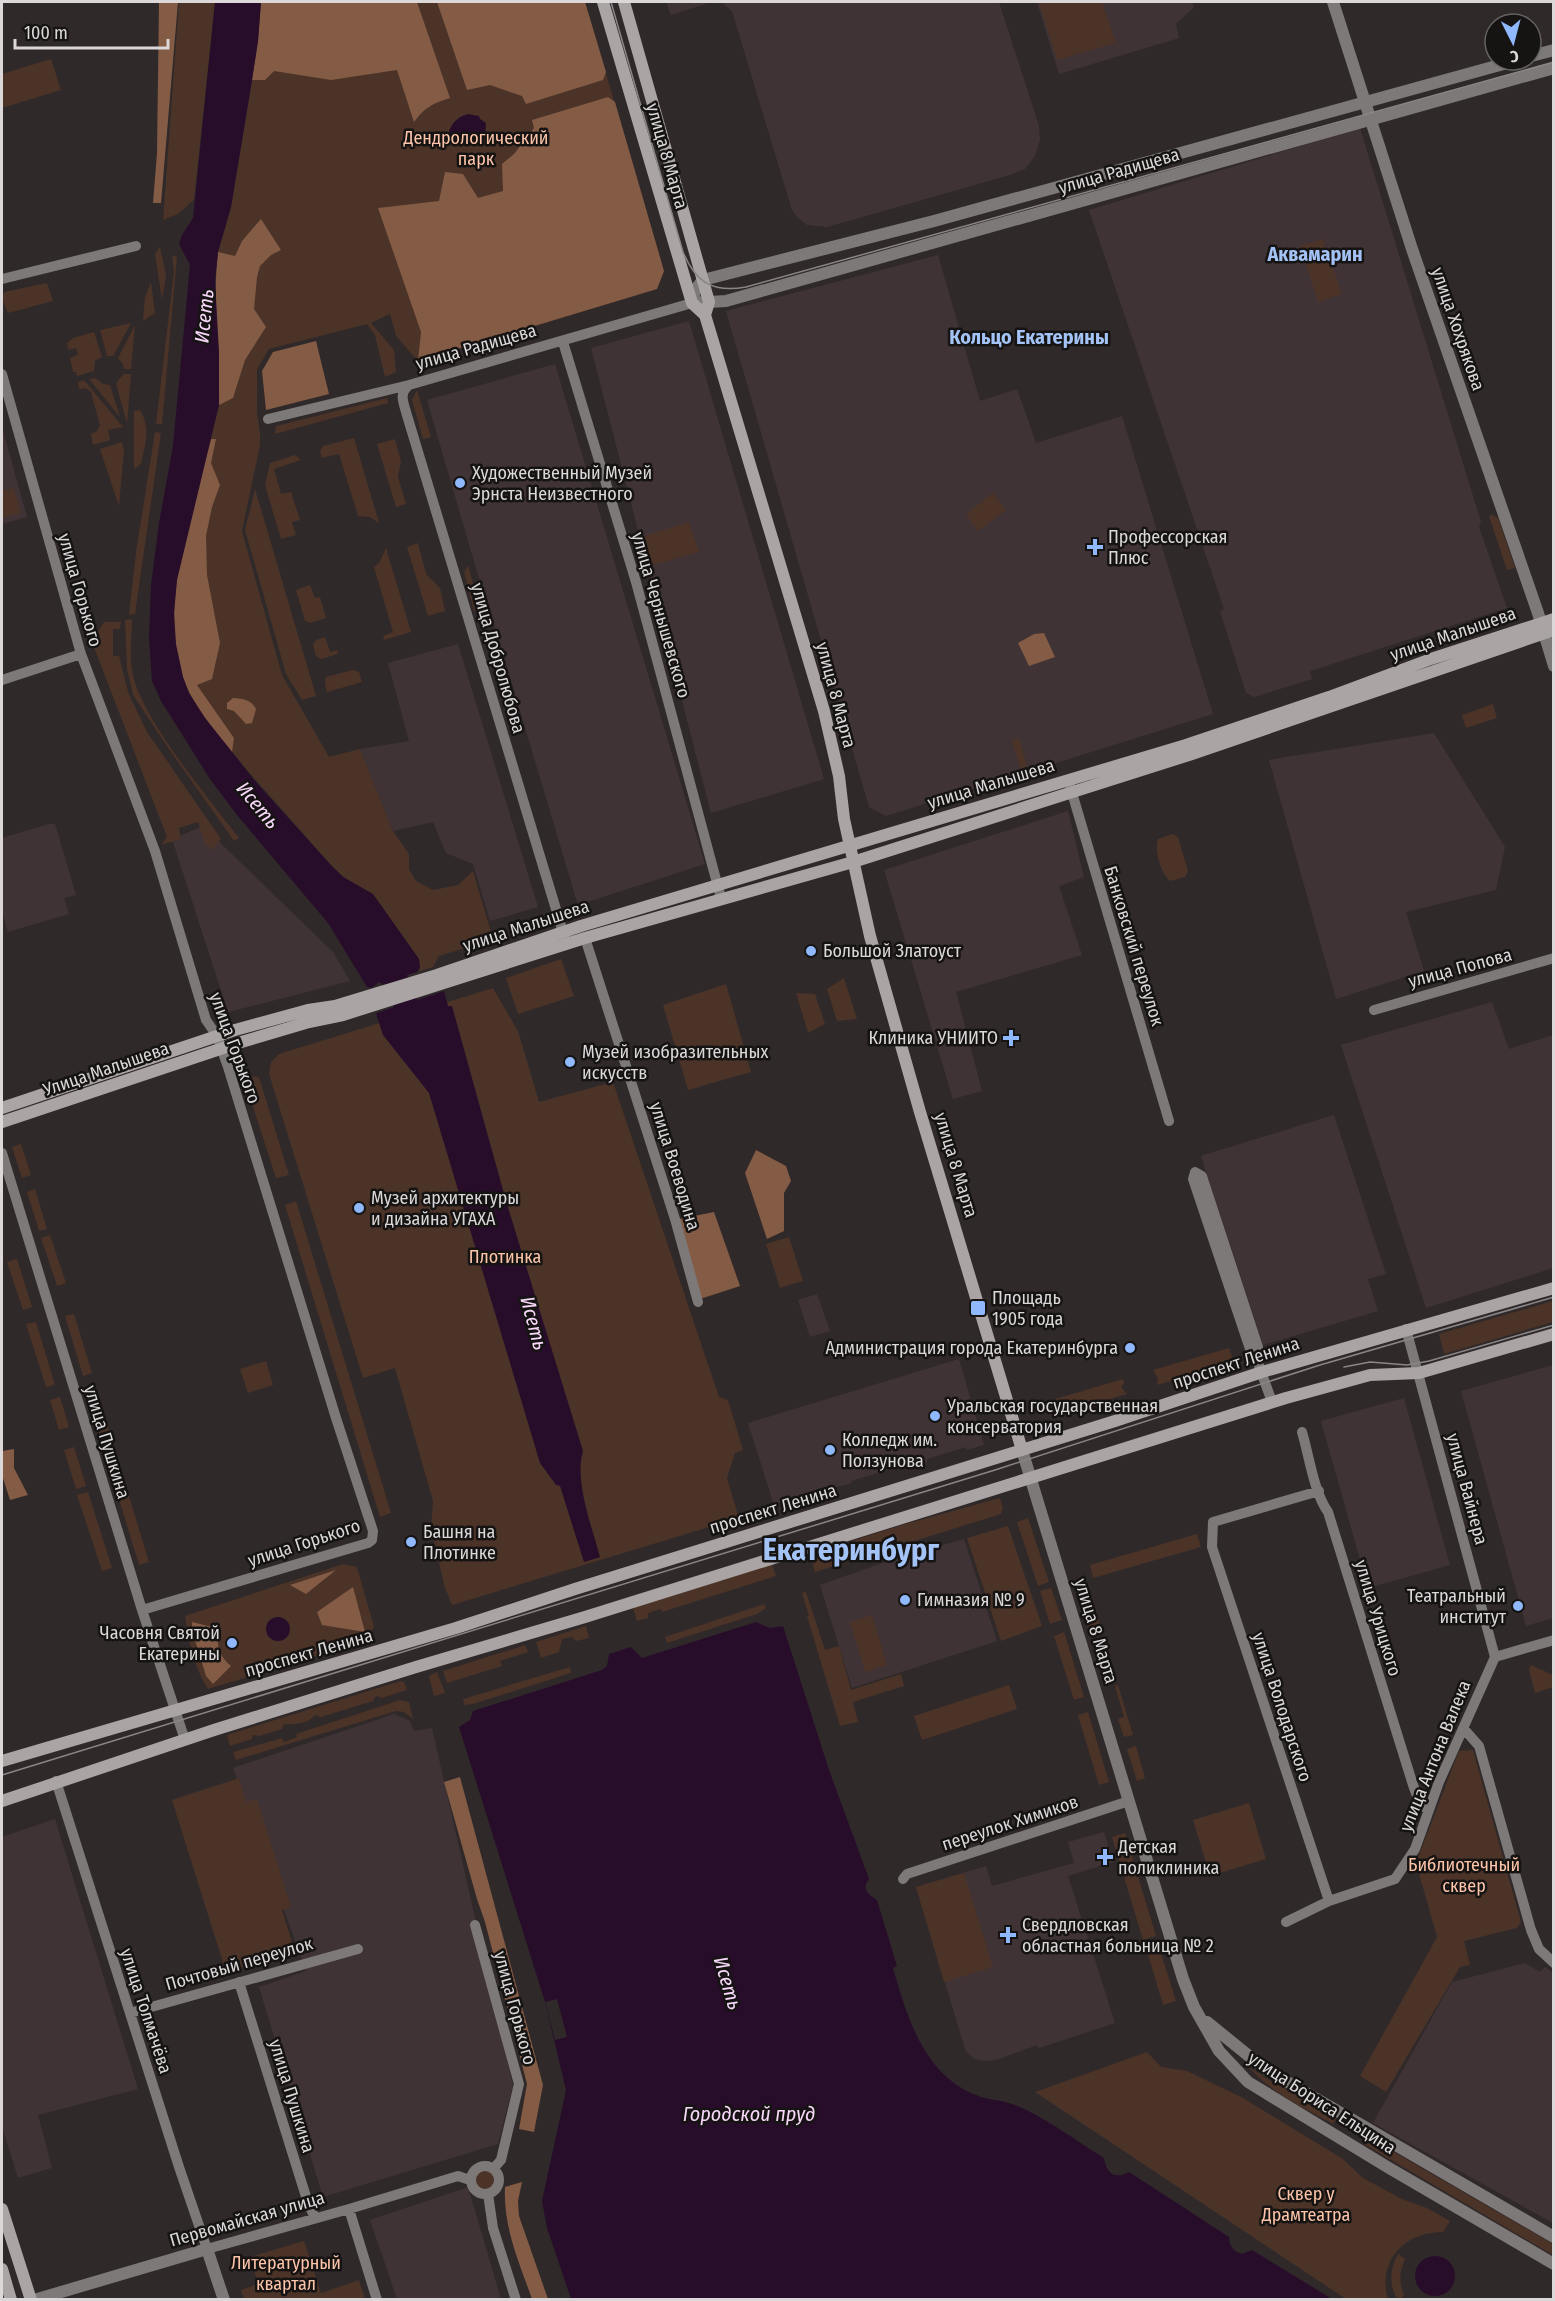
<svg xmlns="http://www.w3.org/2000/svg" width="1555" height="2301" font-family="'Fira Sans Condensed',sans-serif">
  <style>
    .built { fill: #403335 }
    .green { fill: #4b3328 }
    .forest { fill: #845b45 }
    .water { fill: #270d2a }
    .pier { fill: #30292a }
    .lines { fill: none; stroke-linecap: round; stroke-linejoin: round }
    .minor { stroke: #7c7978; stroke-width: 10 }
    .tertiary { stroke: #7c7978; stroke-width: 12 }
    .secondary { stroke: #aaa5a4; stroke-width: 12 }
    .tram { stroke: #8a8586; stroke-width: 1.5 }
    .poi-dot { fill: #8fb8fd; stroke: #161313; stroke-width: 2 }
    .labels { text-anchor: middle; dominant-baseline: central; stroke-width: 5; stroke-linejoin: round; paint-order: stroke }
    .park-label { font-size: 18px; fill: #fcc4a8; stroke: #161313 }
    .street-label { font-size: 18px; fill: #dcd8d9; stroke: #161313 }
    .poi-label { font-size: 18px; fill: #dcd8d9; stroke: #161313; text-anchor: start }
    .neighbourhood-label { font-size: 20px; font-weight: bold; fill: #a3c2f5; stroke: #161313 }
    .water-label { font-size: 20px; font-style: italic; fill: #f8d8fa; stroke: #161313 }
    .town-label { font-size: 30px; font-weight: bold; fill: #a3c2f5; stroke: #161313 }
  </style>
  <rect width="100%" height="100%" fill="#30292a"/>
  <path class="built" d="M666,2H712L671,15Z
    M721,2H999L1039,126L1040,140L1035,156L1025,169L1010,175L827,227L807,225L798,218L792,210L732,11Z
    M1037,2H1192L1194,7L1176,24L1179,38L1059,74Z
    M1360,128L1481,522L1479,527L1507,608L1310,671L1312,679L1254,697L1246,693L1220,611L1224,609L1089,210Z
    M938,255L980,401L1017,389L1036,443L1122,416L1213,714L886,816L869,807L726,311Z
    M689,321L824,779L711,813L591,348Z
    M555,364L705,864L578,905L492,617L489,613L427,400Z
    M2,427L27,517L2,524Z
    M458,644L538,907L490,921L473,864L446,853L433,822L393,831L360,749L409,741L388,663Z
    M1434,733L1505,847L1496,890L1406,912L1424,971L1336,999L1269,760Z
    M1068,811L1084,877L1059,886L1082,955L956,992L982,1091L953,1099L884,870Z
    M49,824H55L76,895L64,898L69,914L8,932L2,912V838Z
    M203,826L333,952L350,981L228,1012L172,839Z
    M1492,1002L1509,1049L1553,1035V1268L1426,1308L1341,1045Z
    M1334,1115L1386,1274L1368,1279L1378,1311L1263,1345L1201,1156Z
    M817,1294L830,1331L810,1337L798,1300Z
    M959,1359L984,1445L967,1450L966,1447L927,1459V1462L909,1467L907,1464L851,1481L852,1483L830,1489L829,1487L774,1505L748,1423Z
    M1553,1365V1618L1526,1626L1461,1391Z
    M1404,1398L1450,1565L1368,1588L1321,1421Z
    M964,1539L997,1641L852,1688L820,1585L900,1557Z
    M394,1714L410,1721L414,1731L432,1728L513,2086L498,2144L323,2197L259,1987L306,1971L233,1768Z
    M55,1819L138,2089L38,2115L52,2168L18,2178L2,2126V1837Z
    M1104,1832L1113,1862L1068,1876L1115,2023L1039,2048L1037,2045L996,2060L986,2061L975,2059L966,2052L916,1887L986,1866L992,1886L1074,1863L1068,1842Z
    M1525,1963L1540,1972L1545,1967L1553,1973V2223L1373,2123L1452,1982Z
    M468,2187L501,2299H397L370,2220Z"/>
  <path class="green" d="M179,2H215L194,200L178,214L163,220Z
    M261,2H585L664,271L657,289L418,361L396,336L390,314L371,323L394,350L396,372L385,377L375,335L367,324L269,349L257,369V414L260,434V445L242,531L282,675L329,757L360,749L393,831L409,854V869L416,881L433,890L458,885L473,871L493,939L439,956L433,967L420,971V967L353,883C332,871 316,848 300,830C261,786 221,743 189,693L196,497L219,405L218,252L231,207L252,80Z
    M1039,2H1102L1116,43L1057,60Z
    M51,59L61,90L2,108V74Z
    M1323,239L1342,294L1318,302L1300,246Z
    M160,247L166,275L162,300L155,254Z
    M172,255L177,257L162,424H156L174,272Z
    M151,282L155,313L143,321L145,297Z
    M47,283L53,301L8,313L2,299L4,292Z
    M131,323L113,356H107L100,330Z
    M135,325L131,369H124L123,364L118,358Z
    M94,332L102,357L95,361L94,371L77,376L76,372H73L70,358L78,355L76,348L68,350L67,343L73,338Z
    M124,374H131L127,424L116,383Z
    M95,378L103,384L110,385L120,417L89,379Z
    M84,380L123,427L108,430L110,440L93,445L91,434L96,432L100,426L91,392L85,388L79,389L78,382Z
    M417,390L431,437L423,439L412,400Z
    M387,398L388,403L275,434L276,426Z
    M140,410C151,428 145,445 141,464L134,469V411Z
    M155,432L161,433L135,614L129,615L136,552Z
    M354,438L379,523L370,517L358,516L339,454L322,458L320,451L323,446Z
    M395,439L401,461L398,477L406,504L396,507L377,444Z
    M122,442L124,451L119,506L100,449Z
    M295,455L301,460L274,469L281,494L291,492L300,520L292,522L296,535L281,539L265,485L270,463Z
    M14,488L21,513L2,518V491Z
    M255,489L316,696L302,700L286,674L245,530Z
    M993,493L1006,510L978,531L966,514Z
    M1492,515L1498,518L1515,568L1507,570L1489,516Z
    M689,522L699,552L646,567L638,538Z
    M418,543L426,574L440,588L445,611L428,616L407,547Z
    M386,548L411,632L384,640L383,636L393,632L374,567L379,563Z
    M468,565L480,609L474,611L464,572Z
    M310,585L315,598L320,597L326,618L310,623L305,621L296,590Z
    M132,619C132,635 129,654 132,670C138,715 211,801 239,838L234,841L171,752L133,695L127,669L125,620Z
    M104,622H121L120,629H113V656H119L128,692L147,732L221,839L212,850L205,844L198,822L179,828L181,839L161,845L167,837L87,629L99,630Z
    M325,637L330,652L337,650L338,654L321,659L316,656L313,645L316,640Z
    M353,670L359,672L362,682L327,692L325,683L326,677Z
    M1493,704L1497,718L1466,728L1462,715Z
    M1019,738L1028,769L1021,771L1012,741Z
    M1172,834L1178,837L1188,871L1185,877L1170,881C1161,874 1154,850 1158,839Z
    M561,959L574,996L518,1014L506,978Z
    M844,978L857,1019L837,1021L827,989Z
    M726,984L751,1072L688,1090L663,1005Z
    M493,988L518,1031L539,1102L613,1082L719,1397L728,1400L743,1450L735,1453L727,1478L739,1518L452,1605L445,1588L431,1528L433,1501L395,1368L363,1378L269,1074L271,1062L279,1054Z
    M796,993L815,994L825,1024L808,1033Z
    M243,1076L259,1077L289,1175L276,1178Z
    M21,1144L31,1175L22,1178L12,1147Z
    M35,1189L47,1229L39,1231L27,1192Z
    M296,1201L391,1513L380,1517L285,1205Z
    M50,1235L66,1283L57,1286L41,1238Z
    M789,1237L803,1281L780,1288L766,1244Z
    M17,1259L32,1307L23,1310L7,1262Z
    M1553,1301V1322L1444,1354L1439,1334Z
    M74,1314L92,1373L83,1376L65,1316Z
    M36,1322L55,1385L46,1387L26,1324Z
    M1229,1348L1234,1363L1157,1385L1158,1379L1153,1370Z
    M266,1361L273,1385L248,1393L240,1369Z
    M1123,1379L1124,1383L1121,1387L1127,1394L1050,1416L1045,1402Z
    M95,1386L111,1436L101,1440L85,1389Z
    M60,1397L69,1427L59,1430L50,1400Z
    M74,1447L86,1486L76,1489L64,1450Z
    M115,1450L149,1562L139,1565L105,1453Z
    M88,1492L112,1568L102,1571L77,1495Z
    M1000,1498L1003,1509L1001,1514L815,1572L813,1565L814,1555L820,1551L902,1525Z
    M1028,1518L1049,1582L1038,1586L1017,1522Z
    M1008,1526L1042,1626L1001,1641L967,1538Z
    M1197,1534L1201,1547L1093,1578L1090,1565Z
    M343,1564L357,1567L374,1627L364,1642L208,1689C195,1669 188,1641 185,1616Z
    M772,1564L776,1576L662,1612L661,1609L648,1613V1618L637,1621L633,1608Z
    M1088,1586L1100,1625L1088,1629L1076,1590Z
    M1051,1588L1062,1620L1050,1624L1040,1591Z
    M806,1592L825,1650L839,1646L851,1690L901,1674L904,1686L853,1702L858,1722L840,1726L807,1616H809L802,1593Z
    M764,1604L766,1608L757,1614L667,1643L665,1637Z
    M872,1615L887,1665L865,1672L850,1622Z
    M586,1626L589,1638L576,1641L572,1637L562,1639L559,1652L541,1658L536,1642Z
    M1064,1632L1084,1697L1074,1700L1054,1636Z
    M525,1645L528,1652L500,1661L502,1666L447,1683L443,1671Z
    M1531,1665L1553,1675V1687L1535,1693L1529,1670Z
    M570,1667L571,1673L473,1704L464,1705L463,1699Z
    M437,1672L445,1693L434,1696L429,1676Z
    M401,1681L404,1682L407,1690L382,1698L376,1696L373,1701L321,1717L315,1715C308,1724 294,1725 284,1724L282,1729L259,1736L253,1735L252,1739L230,1746L227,1735Z
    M1009,1685L1017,1709L922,1740L914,1716Z
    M1118,1685L1133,1735L1124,1737L1118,1719L1124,1717L1115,1686Z
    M400,1700L409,1702L413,1719L404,1712L396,1711L236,1760L233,1752L282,1738L284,1742L297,1737L296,1734Z
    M1088,1712L1109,1782L1099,1785L1078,1715Z
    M1136,1746L1145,1778L1137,1781L1127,1749Z
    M1473,1750L1521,1922L1517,1928L1464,1941L1470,1965L1460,1967L1386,2092L1360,2076L1437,1937L1416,1863L1459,1751Z
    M239,1778L246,1802L257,1799L291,1907L282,1910L295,1952L226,1972L172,1800Z
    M1249,1803L1266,1859L1210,1876L1193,1820Z
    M1125,1833L1156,1936L1143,1940L1112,1837Z
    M964,1873L993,1967L944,1982L916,1887Z
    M1159,1947L1176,2001L1163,2005L1147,1951Z
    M1147,2052L1161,2067L1187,2071L1243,2098L1343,2159L1363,2178L1402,2199L1427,2208L1450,2221L1443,2232C1405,2232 1377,2260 1388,2299H1346L1035,2092Z
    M1248,2066L1267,2079L1337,2117L1333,2124C1302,2107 1271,2093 1248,2066Z
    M1368,2137L1553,2244V2255L1364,2144Z
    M472 2180a12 12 0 1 1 24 0a12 12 0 1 1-24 0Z
    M304,2241L321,2293L359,2280L365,2299H244L241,2290L258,2284L250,2257Z
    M1398,2254L1405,2259C1400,2270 1398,2282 1404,2294L1401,2299L1396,2297C1389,2283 1390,2268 1398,2254Z"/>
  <path class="forest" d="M159,2H178L161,203H153L157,153Z
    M261,2H417L450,98C433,103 424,108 414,122L397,70L331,80L274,71L265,80H252L258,41Z
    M437,2H585L606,72L603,80L526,104L522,96L490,85L467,90Z
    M608,97L615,102L664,271L657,289L418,361L421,332L378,208L439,201L445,172L463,174L478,198L503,191L502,164L514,154L534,128L532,120Z
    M261,219L281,250L271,255L260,266L257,277L254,309L266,327L245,360L233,398L219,405C220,354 212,303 218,252L235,256L242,241Z
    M316,341L329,394L266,410L262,371L273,352Z
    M211,439H216L211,463L220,485L212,507L206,536L207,575L220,643L212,679L197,685L234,738L232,752C217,733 200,714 189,692C153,617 191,514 211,439Z
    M1044,633L1055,657L1029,666L1018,643L1034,634Z
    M233,698C243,699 251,699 256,709L252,723L246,724L234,711L227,709V703Z
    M756,1150L786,1166L791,1181L784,1193V1231L767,1239L745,1173Z
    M714,1212L740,1286L700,1299L679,1219Z
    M14,1449V1468L28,1495L10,1500L2,1475V1451Z
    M336,1570L306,1594L290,1585Z
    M353,1587L365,1632L322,1625L317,1612Z
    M192,1622L220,1629C215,1644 219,1656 231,1666L213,1684L206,1676L192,1630Z
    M460,1777L543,2085L534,2132L519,2129L527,2084L485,1922L477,1899L444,1782Z
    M522,2182L518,2201L519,2216L548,2299H532C519,2262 503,2227 505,2187Z"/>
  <path class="water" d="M215,2H261L258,41L252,80L231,207L218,252L215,281L219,352V405L177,580L174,613L176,644L183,677L189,693L205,718L255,781L330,864L343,877L373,894L419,959L420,967L417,972L407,975L417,1000L444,991L448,1006H452L506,1201L583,1451C574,1481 592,1527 600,1557L584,1562L560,1486L556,1485L540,1463L429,1093L383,1035L376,1013L394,1007L383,985L379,982L372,988L367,987L328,923L237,815L210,779L161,701L152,681L149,639L151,585L159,523L173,446L190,265L179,244L182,235L193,218Z
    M468,114L479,116L480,119L486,123L485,136L472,145L456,144L448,137C449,126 456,117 468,114Z
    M266 1629a12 12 0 1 1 24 0a12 12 0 1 1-24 0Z
    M756,1622L770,1628L783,1626L829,1770L869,1879C861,1889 868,1894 877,1900L897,1966L893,1968C907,2017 924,2075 976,2095C988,2100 1001,2100 1012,2104C1041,2114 1078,2142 1104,2158C1106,2173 1115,2180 1129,2172L1229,2237C1230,2247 1233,2251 1242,2254L1252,2250L1332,2299H571L547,2228L542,2201L566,2090L545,2002L459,1727L470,1720L473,1711L602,1670L607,1666L609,1654L631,1647L642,1658Z
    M1415 2276a20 20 0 1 1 40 0a20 20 0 1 1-40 0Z"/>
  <path class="pier" d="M557,1999L567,2037L555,2040L545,2002Z"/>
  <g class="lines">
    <path class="minor" d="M2,279L136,246
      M563,342L636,582L721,898
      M2,374L81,654L155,851L206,1020L217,1036L228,1067L336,1418L373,1531L372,1540L368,1543L142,1610
      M409,385C399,393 403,401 406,412L565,939
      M268,419L409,385L692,303
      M2,680L81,654
      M1070,786L1169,1121
      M585,938L675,1219L698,1302
      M1374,1010L1554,958
      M2,1153L142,1610L185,1740
      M1406,1329L1495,1657
      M1257,1360L1250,1349L1193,1179L1195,1172L1202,1176L1258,1347L1257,1360L1272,1402
      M1302,1432C1309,1455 1314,1493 1328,1512L1413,1785L1420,1804L1428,1810
      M1319,1491L1213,1522L1212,1547L1329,1901
      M1464,1729L1479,1746L1531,1930L1539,1949L1554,1963
      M56,1781L179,2167L207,2249L349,2209L458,2176L470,2180
      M903,1879L907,1874L1129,1801
      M1286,1922L1329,1901L1395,1879L1415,1849L1439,1782L1495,1657L1554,1640
      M475,1925L519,2084L501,2160L493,2169
      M239,1982L308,2203L315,2218
      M130,2013L358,1949
      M471 2180a14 14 0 1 1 28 0a14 14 0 1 1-28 0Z
      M488,2194L493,2228L516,2300
      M349,2209L377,2300"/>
    <path class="tertiary" d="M1333,2L1412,249L1538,613L1554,666
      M1531,56L1554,50
      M1518,60L934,221L703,280L695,290L692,303L726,301L1554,68
      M1022,1450L1183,1979L1194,2007L1219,2051L1248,2082L1389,2168L1554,2264
      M1207,2022L1265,2069L1554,2237
      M34,2300L207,2249L224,2300"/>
    <path class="secondary" d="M603,2L692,303L705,315L824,711L839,776L844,819L870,936L920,1112L1022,1450
      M624,2L709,302L705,315
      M2,1108L235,1030L308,1010L335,1006L437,975L581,926L1186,745L1329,697L1431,659L1554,619
      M2,1122L238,1043L309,1022L343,1015L585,938L853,862L1192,754L1554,630
      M2,1761L456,1628L575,1589L1115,1421L1262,1372L1554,1288
      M2,1801L214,1730L416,1667L585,1617L1286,1398L1370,1375L1419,1373L1554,1334
      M2,2209L31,2300
      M2,2269L11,2300"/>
    <path class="tram" d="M611,2L683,252C696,283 713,293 746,287L1554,62
      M1344,1367L1370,1362L1407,1365L1429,1361L1554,1325
      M2,1775L995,1470L1320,1365L1554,1297"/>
  </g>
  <g class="poi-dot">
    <circle cx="460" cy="483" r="6"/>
    <path d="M1092 538h6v6h6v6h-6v6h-6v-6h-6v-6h6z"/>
    <circle cx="811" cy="951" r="6"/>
    <path d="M1008 1029h6v6h6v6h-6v6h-6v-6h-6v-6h6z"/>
    <circle cx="570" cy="1062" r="6"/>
    <circle cx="359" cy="1208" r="6"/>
    <rect x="970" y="1300" width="16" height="16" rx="3"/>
    <circle cx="1130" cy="1348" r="6"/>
    <circle cx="935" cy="1416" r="6"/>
    <circle cx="830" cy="1450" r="6"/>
    <circle cx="411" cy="1542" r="6"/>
    <circle cx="905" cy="1600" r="6"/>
    <circle cx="1518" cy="1606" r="6"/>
    <circle cx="232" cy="1643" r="6"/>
    <path d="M1102 1848h6v6h6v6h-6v6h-6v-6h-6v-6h6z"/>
    <path d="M1005 1926h6v6h6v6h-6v6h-6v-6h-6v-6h6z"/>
  </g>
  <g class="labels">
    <g class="park-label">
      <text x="476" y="138">Дендрологический<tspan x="476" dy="21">парк</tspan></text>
      <text x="505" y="1257">Плотинка</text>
      <text x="1464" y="1865">Библиотечный<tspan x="1464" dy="21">сквер</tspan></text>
      <text x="1306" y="2194">Сквер у<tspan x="1306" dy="21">Драмтеатра</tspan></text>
      <text x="286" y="2263">Литературный<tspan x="286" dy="21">квартал</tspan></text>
    </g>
    <g class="street-label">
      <text transform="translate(667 156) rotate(74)">улица 8 Марта</text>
      <text transform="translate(1119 171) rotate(-16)">улица Радищева</text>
      <text transform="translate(1458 329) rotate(71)">улица Хохрякова</text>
      <text transform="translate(476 347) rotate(-16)">улица Радищева</text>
      <text transform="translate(80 590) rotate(74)">улица Горького</text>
      <text transform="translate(661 615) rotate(74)">улица Чернышевского</text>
      <text transform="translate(1453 634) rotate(-19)">улица Малышева</text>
      <text transform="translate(498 658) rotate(74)">улица Добролюбова</text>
      <text transform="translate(836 695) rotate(75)">улица 8 Марта</text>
      <text transform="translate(991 784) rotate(-17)">улица Малышева</text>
      <text transform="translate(526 926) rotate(-18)">улица Малышева</text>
      <text transform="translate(1134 946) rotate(73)">Банковский переулок</text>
      <text transform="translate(1460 968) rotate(-15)">улица Попова</text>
      <text transform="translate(235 1048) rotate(70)">улица Горького</text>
      <text transform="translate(106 1069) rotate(-19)">Улица Малышева</text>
      <text transform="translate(956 1165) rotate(73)">улица 8 Марта</text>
      <text transform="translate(675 1166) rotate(73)">улица Воеводина</text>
      <text transform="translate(1236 1363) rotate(-18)">проспект Ленина</text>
      <text transform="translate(107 1442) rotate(73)">улица Пушкина</text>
      <text transform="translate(1467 1489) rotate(75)">улица Вайнера</text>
      <text transform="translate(773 1509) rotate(-17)">проспект Ленина</text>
      <text transform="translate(304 1543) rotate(-18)">улица Горького</text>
      <text transform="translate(1378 1618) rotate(73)">улица Урицкого</text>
      <text transform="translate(1096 1631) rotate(73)">улица 8 Марта</text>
      <text transform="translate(309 1653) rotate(-16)">проспект Ленина</text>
      <text transform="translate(1282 1707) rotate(72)">улица Володарского</text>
      <text transform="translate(1435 1756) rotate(-68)">улица Антона Валека</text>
      <text transform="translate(1010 1823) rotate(-18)">переулок Химиков</text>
      <text transform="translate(239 1964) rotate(-16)">Почтовый переулок</text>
      <text transform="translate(515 2008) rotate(75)">улица Горького</text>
      <text transform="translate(146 2011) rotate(72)">улица Толмачёва</text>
      <text transform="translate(292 2096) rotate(73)">улица Пушкина</text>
      <text transform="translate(1322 2103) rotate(33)">улица Бориса Ельцина</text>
      <text transform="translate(247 2219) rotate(-16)">Первомайская улица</text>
    </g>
    <g class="poi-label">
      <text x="472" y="473">Художественный Музей<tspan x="472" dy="21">Эрнста Неизвестного</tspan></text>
      <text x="1108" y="537">Профессорская<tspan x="1108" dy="21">Плюс</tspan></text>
      <text x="823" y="951">Большой Златоуст</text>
      <text x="998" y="1038" text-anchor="end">Клиника УНИИТО</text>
      <text x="582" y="1052">Музей изобразительных<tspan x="582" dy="21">искусств</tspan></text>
      <text x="371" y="1198">Музей архитектуры<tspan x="371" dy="21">и дизайна УГАХА</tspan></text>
      <text x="992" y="1298">Площадь<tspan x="992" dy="21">1905 года</tspan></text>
      <text x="1118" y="1348" text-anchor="end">Администрация города Екатеринбурга</text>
      <text x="947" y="1406">Уральская государственная<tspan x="947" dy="21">консерватория</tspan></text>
      <text x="842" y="1440">Колледж им.<tspan x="842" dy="21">Ползунова</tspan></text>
      <text x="423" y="1532">Башня на<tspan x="423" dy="21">Плотинке</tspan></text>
      <text x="1506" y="1596" text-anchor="end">Театральный<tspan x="1506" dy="21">институт</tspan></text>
      <text x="917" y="1600">Гимназия № 9</text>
      <text x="220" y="1633" text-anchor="end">Часовня Святой<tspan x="220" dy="21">Екатерины</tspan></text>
      <text x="1118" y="1847">Детская<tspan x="1118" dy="21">поликлиника</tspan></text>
      <text x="1022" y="1925">Свердловская<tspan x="1022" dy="21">областная больница № 2</tspan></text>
    </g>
    <g class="neighbourhood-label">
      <text x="1315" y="254">Аквамарин</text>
      <text x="1029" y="337">Кольцо Екатерины</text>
    </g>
    <g class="water-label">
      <text transform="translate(204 316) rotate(-84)">Исеть</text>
      <text transform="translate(258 805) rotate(50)">Исеть</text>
      <text transform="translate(534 1323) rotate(75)">Исеть</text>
      <text transform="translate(728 1983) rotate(73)">Исеть</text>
      <text x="749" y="2114">Городской пруд</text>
    </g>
    <g class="town-label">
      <text x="851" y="1550">Екатеринбург</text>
    </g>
  </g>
  <rect width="1555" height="2301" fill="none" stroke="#dcd8d9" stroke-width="6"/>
  <g transform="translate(1513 42) rotate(174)"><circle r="28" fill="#161313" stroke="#656262" stroke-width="1.5"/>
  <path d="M0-4.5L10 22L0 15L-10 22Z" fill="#8fb8fd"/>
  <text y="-9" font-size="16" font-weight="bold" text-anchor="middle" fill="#dcd8d9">С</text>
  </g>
  <path d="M15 39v9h153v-9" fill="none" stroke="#dcd8d9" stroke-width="3"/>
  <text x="24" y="39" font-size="18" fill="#dcd8d9" stroke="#161313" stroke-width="4.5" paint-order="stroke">100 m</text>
</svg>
